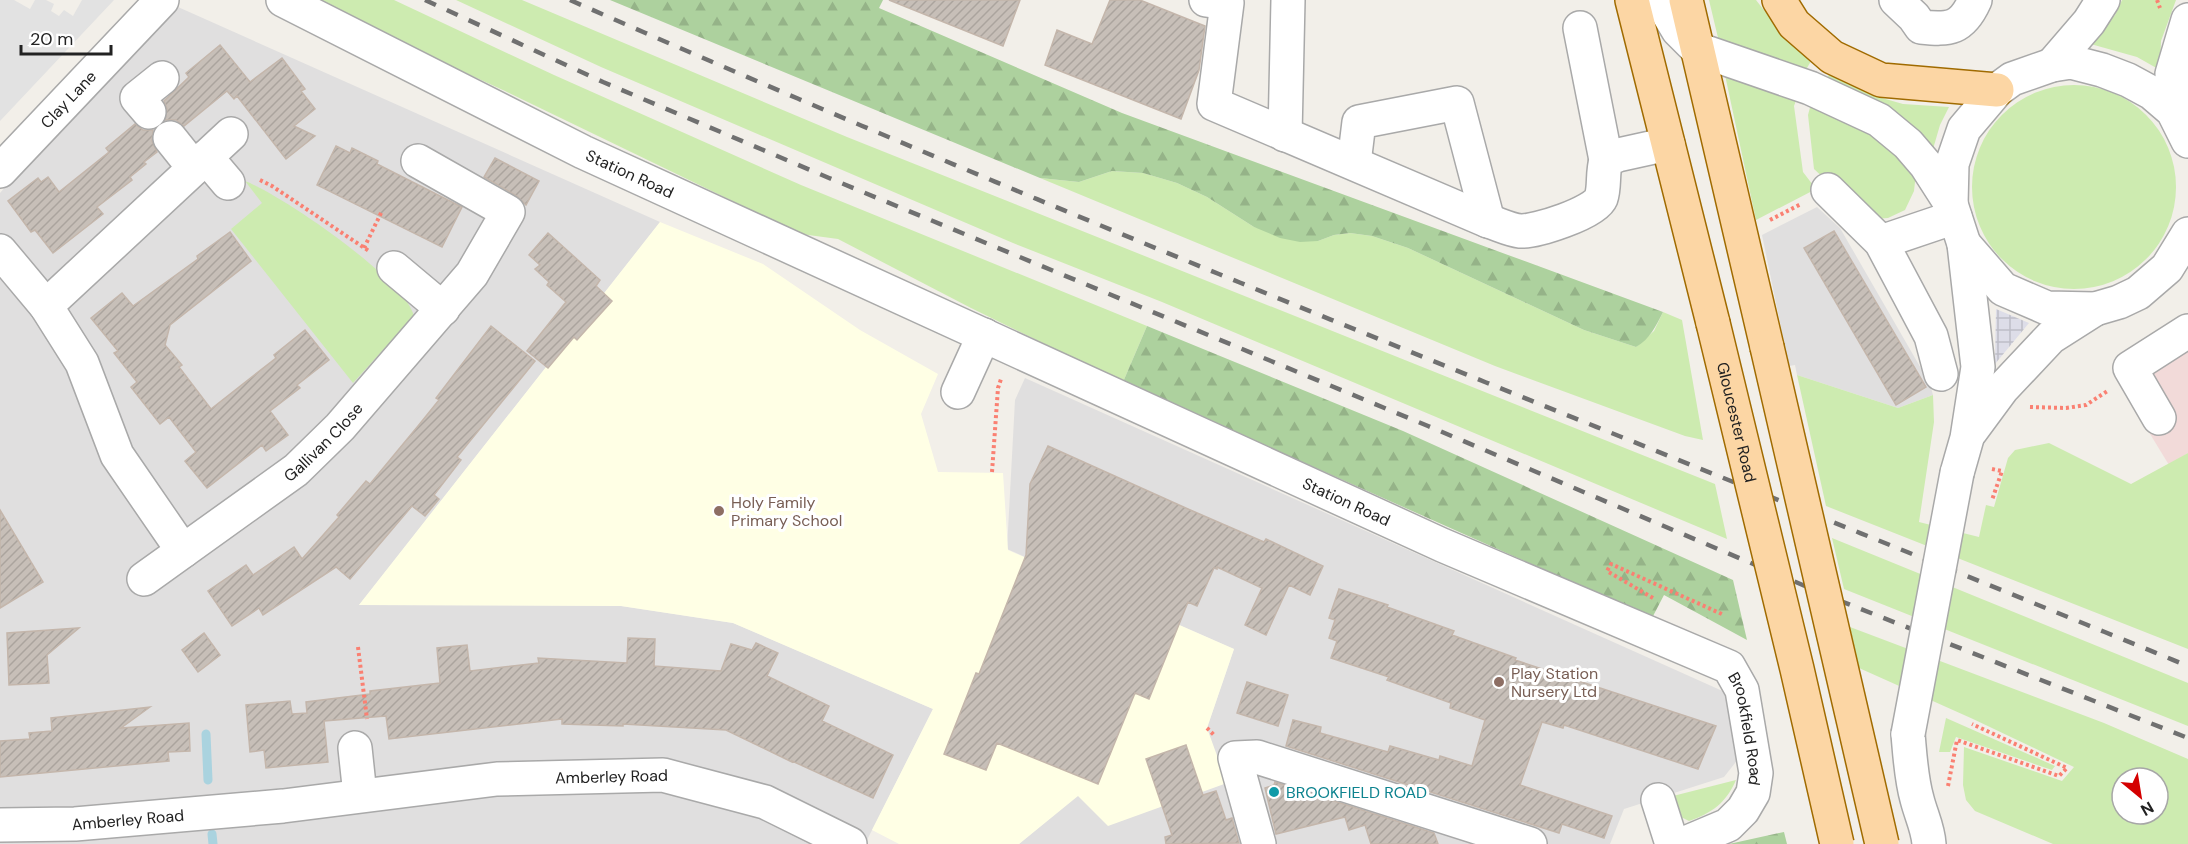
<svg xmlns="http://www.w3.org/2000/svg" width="2188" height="844" font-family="'DM Sans',sans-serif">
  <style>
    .residential { fill: #e0dfdf }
    .commercial { fill: #f2dad9 }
    .education { fill: #ffffe5 }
    .grass { fill: #cdebb0; fill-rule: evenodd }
    .forest { fill: url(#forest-firs) }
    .parking { fill: #e2e2e2 }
    .plaza { fill: url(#plaza-grid) }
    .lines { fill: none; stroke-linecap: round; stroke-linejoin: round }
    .stream { stroke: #aad3df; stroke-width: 9 }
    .building { fill: url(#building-hatch); stroke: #c4b6ab; stroke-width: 1.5 }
    .minor-casing { stroke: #a9a9a9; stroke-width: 36 }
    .major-casing { stroke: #a06b00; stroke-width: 36 }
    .path { stroke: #fa8072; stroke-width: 4; stroke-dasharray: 3 3; stroke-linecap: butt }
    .minor { stroke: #fff; stroke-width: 33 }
    .major { stroke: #fcd6a4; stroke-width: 33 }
    .rail { stroke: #707070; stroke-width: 4.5; stroke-dasharray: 12 12; stroke-linecap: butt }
    .minor-bridge-casing { stroke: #a9a9a9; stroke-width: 36; stroke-linecap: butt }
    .major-bridge-casing { stroke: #a06b00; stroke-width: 36; stroke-linecap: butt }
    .minor-bridge { stroke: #fff; stroke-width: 33 }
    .major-bridge { stroke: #fcd6a4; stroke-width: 33 }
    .education-dot { fill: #8d6e63; stroke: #fff; stroke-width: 2 }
    .culture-dot { fill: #0f9aa8; stroke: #fff; stroke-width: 2 }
    .labels { text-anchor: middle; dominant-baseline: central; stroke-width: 6; stroke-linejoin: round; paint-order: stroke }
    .street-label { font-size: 16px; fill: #222; stroke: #fff }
    .education-label { font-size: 16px; fill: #785e54; stroke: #fff; text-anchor: start }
    .culture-label { font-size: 16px; fill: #0d838f; stroke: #fff; text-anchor: start }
  </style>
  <defs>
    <pattern id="forest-firs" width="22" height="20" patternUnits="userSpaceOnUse" patternTransform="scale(1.5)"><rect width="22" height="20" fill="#add19e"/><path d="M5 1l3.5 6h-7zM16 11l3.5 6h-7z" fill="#95b388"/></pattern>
    <pattern id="plaza-grid" width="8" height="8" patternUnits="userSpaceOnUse" patternTransform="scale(1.5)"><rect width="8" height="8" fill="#dddde8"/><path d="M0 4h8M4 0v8" fill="none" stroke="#bdbdc7"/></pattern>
    <pattern id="building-hatch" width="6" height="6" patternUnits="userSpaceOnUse" patternTransform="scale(1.5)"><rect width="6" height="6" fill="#c7bfb8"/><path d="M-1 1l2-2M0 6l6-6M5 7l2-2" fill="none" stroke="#aba49e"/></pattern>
  </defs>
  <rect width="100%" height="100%" fill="#f2efe9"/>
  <path class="residential" d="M169,3L660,222L359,605L621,606L733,623L933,709L865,844H0V193Z
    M1817,207L1840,228L1930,384L1933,395L1898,408L1797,375L1795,365L1789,366L1762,235Z
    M1025,378L1727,693L1739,758L1724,777L1624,809L1610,844H1019L1078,795L1207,728L1234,649L1007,549L1015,400Z"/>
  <path class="commercial" d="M2188,348V453L2169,465L2122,388Z"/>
  <path class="education" d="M660,222L763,264L860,330L938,374L921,414L938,472L1003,473L1008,550L1234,649L1207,728L1227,783L1108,826L1078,796L1019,844H899L872,830L933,709L733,623L621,606L359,605Z"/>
  <path class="grass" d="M313,0H394L554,75L801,185L1147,326L1123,382L971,308L838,239L801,234L505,91L353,21Z
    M456,0H522L847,137L1715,484L1727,539L1162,302L1013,243L601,67Z
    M1709,0H1756L1788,41L1811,61L1803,75L1719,42Z
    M2122,0H2176L2161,41L2160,70L2137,57L2087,43L2115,15Z
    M1830,73L1882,98L1903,104L1949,107L1940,125L1933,149C1922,137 1912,125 1899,115C1879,99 1849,92 1824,83Z
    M1725,75L1798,95L1794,106L1803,172L1816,189L1756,220Z
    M1972 187a102 102 0 1 1 204 0a102 102 0 1 1-204 0Z
    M1812,100L1878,128L1916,173L1914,191L1905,210L1888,218L1874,219L1861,213L1814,169L1808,115Z
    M1112,171L1143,173L1177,183L1207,197L1254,227L1318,241L1334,235L1350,233L1372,236L1408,248L1584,330L1636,347L1654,331L1663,312L1682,320L1703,440L1685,436L1495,366L1040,178L1079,182Z
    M245,181C282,195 405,279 414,316L353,383L231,229L262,203Z
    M1797,375L1898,408L1933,395L1934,422L1919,522L1979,537L1986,505L1994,507L2008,458L2015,450L2049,443L2131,484L2188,453V649L1826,506Z
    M1832,538L2188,683V726L1844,589Z
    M1850,627L2104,723L2188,759V844H2053L1975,811L1966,800L1963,785L1964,747L2062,781L2074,767L1973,719L1859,668ZM2122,778H2158V814H2122Z
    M1946,718L2055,766L2052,770L1956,737L1950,752H1939Z
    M1736,780C1726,803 1712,813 1689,821L1681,817L1673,796Z"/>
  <path class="forest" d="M610,0H883L879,8L1122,113L1663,312C1656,326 1650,339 1636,347L1584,330L1408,248L1372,236L1350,233L1334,235L1318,241L1300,242L1280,238L1254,227L1207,197L1177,183L1143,173L1112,171L1079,182L1040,178Z
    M1147,326L1403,431L1733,580L1747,640L1664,595L1652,618L1123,382Z
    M1784,832L1787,844H1729Z"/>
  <path class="parking" d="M0,0H14L30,9L35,0H46L54,4L51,11L59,16L64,10L73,16L82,0H114L0,121Z"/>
  <path class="plaza" d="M1996,309L2029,323L1995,364Z"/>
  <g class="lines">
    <path class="stream" d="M206,734L208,780
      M212,834L213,844"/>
  </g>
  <path class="building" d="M889,0H1020L1003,46Z
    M1110,0H1140L1205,26L1199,70L1181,119L1045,65L1057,30L1092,44Z
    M220,45L250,82L282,58L305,89L301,91L315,109L294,126L315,136L286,159L237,96L234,99L227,91L184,126L176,120H165L167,109L164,101L189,77L186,73Z
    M135,124L143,130H153L152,141L157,152L144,162L146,164L130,177L132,180L97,207L103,214L53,253L35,230L31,232L8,201L38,178L41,182L48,177L59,192L109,152L106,148Z
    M336,146L350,153L352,148L378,161L377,164L462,207L442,247L317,185Z
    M495,158L539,181L526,205L517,196L484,177Z
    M1834,231L1926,387L1896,405L1804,248Z
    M230,232L251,261L170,325L165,345L182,365L179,367L211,409L276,358L274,355L305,330L329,360L297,385L300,388L270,411L288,435L266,451L262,445L207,488L185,461L196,452L169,417L160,424L131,387L137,382L114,353L118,351L91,318L122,293L133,306L198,259L197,256Z
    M548,233L600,280L596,286L612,301L577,340L574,337L548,368L527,351L566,302L547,285L549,282L535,269L540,265L529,255Z
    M491,326L535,361L457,457L461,460L434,495L439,499L425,516L412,506L350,579L336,567L263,615L259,608L232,626L208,591L246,565L253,575L294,547L302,559L339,517L337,515L366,481L370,484L418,426L439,400L436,398Z
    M1048,446L1188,509L1264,542L1266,539L1323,566L1310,595L1289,585L1266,635L1245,625L1262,588L1217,567V569L1214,568L1197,606L1188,602L1149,699L1135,693L1098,784L997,743L986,770L944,754L976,673L979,674L1026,555L1030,484Z
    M0,510L43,582L0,608Z
    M1339,589L1388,605L1387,607L1454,631L1452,635L1516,658L1515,660L1716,726L1698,769L1564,725L1563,728L1542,722L1520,785L1612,816L1604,838L1562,824L1559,833L1286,746L1293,720L1321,727L1320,733L1388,752L1390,746L1439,760L1440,756L1472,766L1485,720L1450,708L1451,703L1387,680L1389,677L1331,658L1337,641L1329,638L1335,620L1329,618Z
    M79,628L47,655L49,683L9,685L7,633Z
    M204,633L220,655L198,672L182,650Z
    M628,638L655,639L654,666L721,671L731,644L752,650L756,643L778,653L767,676L829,706L822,721L893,755L873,798L792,761V762L726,730L623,724V726L562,724V719L389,739L386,716L324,721L328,762L266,768L264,750L250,752L246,705L290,701L292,714L307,713L306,702L370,694V691L440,683L437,648L467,645L470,671L539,663L538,658L627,663Z
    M1247,682L1288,695L1278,726L1237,713Z
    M150,707L121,728L189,723L190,751L168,752L169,761L0,777V741L30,739L29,733L52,731L51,718Z
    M1186,745L1203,795L1216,791L1226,820L1232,818L1239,843L1166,844L1165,837L1172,835L1146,759Z
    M1275,782L1434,833L1438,844H1371L1365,825L1349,830L1345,817L1276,834L1265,788L1274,785Z"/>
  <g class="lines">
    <g class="minor-casing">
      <g id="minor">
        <path id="s1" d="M283,0L583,152L1442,545L1729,667L1742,690L1756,773L1753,793L1743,810L1728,825L1683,844"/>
        <path d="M1206,0L1227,3L1214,104L1488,221C1498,224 1510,230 1520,231C1535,232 1595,213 1601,198C1605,187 1602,173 1606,160L1618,155L1668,144"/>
        <path d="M1660,0L1678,30L1697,49L1810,88L1879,120L1908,144L1926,165L1951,204L1964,244L1978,367L1967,438L1957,473"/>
        <path d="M1896,0L1914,17L1921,27C1950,30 1962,29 1975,0"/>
        <path d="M1580,28L1606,160"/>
        <path d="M2052,65L2089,22L2103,0"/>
        <path d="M2173,111L2172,74L2188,20"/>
        <path d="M149,112L137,98L162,78"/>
        <path d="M1285,135L1288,0"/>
        <path d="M170,138L194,168"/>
        <path d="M206,157L228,183"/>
        <path d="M1354,163L1359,122L1457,103L1488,221"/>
        <path id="s2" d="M0,171L162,0"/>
        <path d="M1828,190L1881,242L1931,336L1941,374"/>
        <path d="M1951,204L1952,164L1964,129L1997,90L2012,79L2052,65L2071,62L2102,70L2128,80L2152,93L2173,111L2188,141"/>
        <path d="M1881,242L1955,217"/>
        <path d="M1964,244L2003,289L2047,308L2095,309L2119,302L2138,293L2167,268L2188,234"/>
        <path d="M0,251L46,306L82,363L117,455L183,551"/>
        <path d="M394,268L443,309"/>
        <path d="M46,306L231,134"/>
        <path d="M958,392L984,335"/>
        <path d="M2159,418L2130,368L2188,331"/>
        <path d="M1971,431L2002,389L2051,337L2095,309"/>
        <path id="s3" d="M144,579L296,470L340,427L472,274L508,212L418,161"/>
        <path d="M1908,734C1910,756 1911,778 1917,799C1921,815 1928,828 1929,844"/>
        <path d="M355,748L360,795"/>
        <path d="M1658,800L1672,844"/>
        <path id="s4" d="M0,825L75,824L283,806L497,779L663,775L765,802L850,844"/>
        <path d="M1259,844L1235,758L1257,757L1530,844"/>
      </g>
    </g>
    <g class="major-casing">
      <path id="major" d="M1632,0L1713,323
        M1686,0L1767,347
        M1779,0L1794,24L1832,57L1881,80L1997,90"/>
    </g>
    <path class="path" d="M2157,0L2160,8
      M260,180L272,186L369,251
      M1770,220L1801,204
      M364,248L382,211
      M2030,407L2066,408L2086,405L2109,390
      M1992,469L2002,471L1992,500
      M992,472L998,388L1001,379
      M1653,598L1607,571L1611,564L1724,615
      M358,647L367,719
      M1207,728L1214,735
      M1948,786L1957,740L2059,776L2067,768L1972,724"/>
    <use href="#minor" class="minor"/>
    <use href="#major" class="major"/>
    <path class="rail" d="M425,0L603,82L829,178L1428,426L1838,600L2188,738
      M570,0C1104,235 1648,445 2188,666"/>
    <g class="minor-bridge-casing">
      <path id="minor-bridge" d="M1908,734L1957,473"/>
    </g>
    <g class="major-bridge-casing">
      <g id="major-bridge">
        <path id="s5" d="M1713,323L1797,669L1837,844"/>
        <path d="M1767,347L1882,844"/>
      </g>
    </g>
    <use href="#minor-bridge" class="minor-bridge"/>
    <use href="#major-bridge" class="major-bridge"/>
  </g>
  <g class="education-dot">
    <circle cx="719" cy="511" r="6"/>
    <circle cx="1499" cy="682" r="6"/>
  </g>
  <circle class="culture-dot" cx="1274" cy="792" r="6"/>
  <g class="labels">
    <g class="street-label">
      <text stroke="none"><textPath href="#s2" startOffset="99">Clay Lane</textPath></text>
      <text stroke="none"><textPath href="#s1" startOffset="388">Station Road</textPath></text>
      <text stroke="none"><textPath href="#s5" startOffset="102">Gloucester Road</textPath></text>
      <text stroke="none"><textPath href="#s3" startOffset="226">Gallivan Close</textPath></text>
      <text stroke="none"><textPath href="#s1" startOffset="1176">Station Road</textPath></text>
      <text stroke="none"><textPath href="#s1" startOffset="1658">Brookfield Road</textPath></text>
      <text stroke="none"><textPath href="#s4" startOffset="614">Amberley Road</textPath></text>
      <text stroke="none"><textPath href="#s4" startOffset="128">Amberley Road</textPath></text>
    </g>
    <g class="education-label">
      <text x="731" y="502">Holy Family<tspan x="731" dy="18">Primary School</tspan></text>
      <text x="1511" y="673">Play Station<tspan x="1511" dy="18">Nursery Ltd</tspan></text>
    </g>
    <g class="culture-label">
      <text x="1286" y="792">BROOKFIELD ROAD</text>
    </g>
  </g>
  <g transform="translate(2140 796) rotate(150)"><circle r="28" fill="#ffffff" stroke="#a7a7a7" stroke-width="1.5"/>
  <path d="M0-4.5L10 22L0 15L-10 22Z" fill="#d40000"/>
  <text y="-9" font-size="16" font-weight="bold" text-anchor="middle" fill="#222222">N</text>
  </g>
  <path d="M21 45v9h90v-9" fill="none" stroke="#222222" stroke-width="3"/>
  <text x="30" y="45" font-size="18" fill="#222222" stroke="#ffffff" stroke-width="4.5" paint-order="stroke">20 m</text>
</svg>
